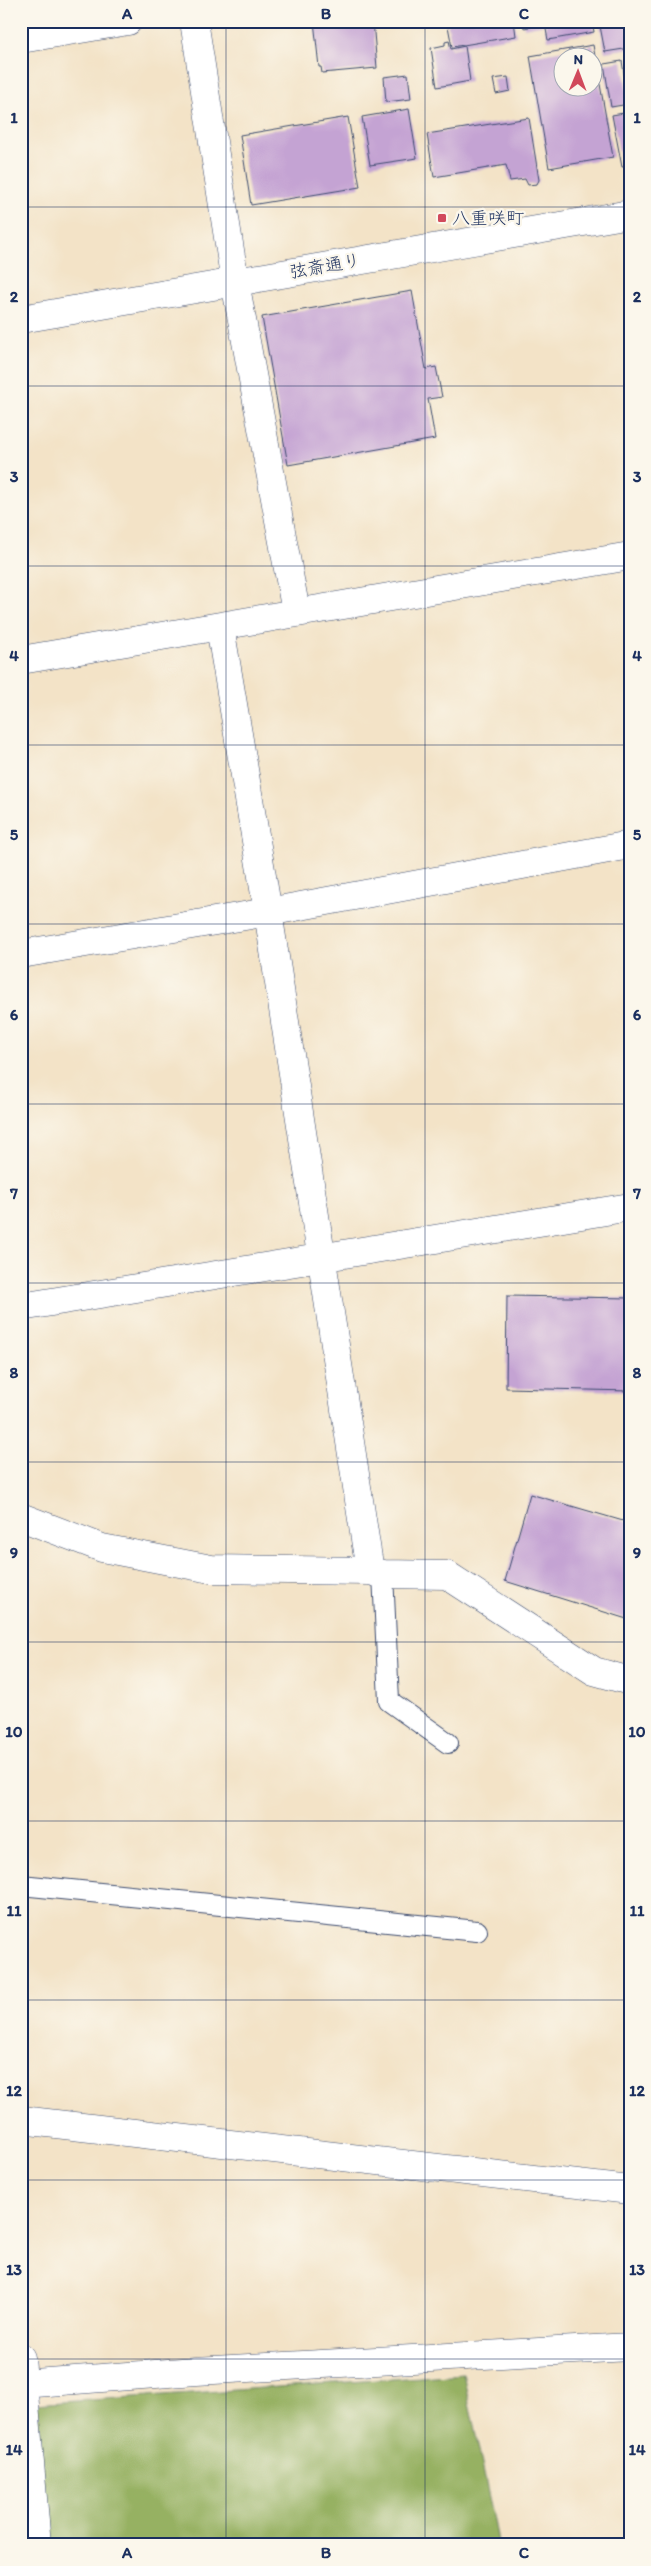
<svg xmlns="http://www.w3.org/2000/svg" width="651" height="2566" font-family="Itim,'Klee One',sans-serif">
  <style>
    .forest { fill: #96b162; stroke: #587060 }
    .building { fill: #c4a3d3; fill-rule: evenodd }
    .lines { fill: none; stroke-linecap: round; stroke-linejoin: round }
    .service-casing { stroke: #3b4a6e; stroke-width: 22 }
    .minor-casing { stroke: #3b4a6e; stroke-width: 29 }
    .tertiary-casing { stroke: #3b4a6e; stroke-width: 29 }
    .service { stroke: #fff; stroke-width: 20 }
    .minor { stroke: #fff; stroke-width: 28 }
    .tertiary { stroke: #fff; stroke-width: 28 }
    .grid { fill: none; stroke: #1b2f5e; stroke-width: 1; stroke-opacity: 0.55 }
    .poi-dot { fill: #d1495b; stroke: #fbf7ec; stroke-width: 2 }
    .labels { text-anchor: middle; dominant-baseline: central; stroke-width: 4.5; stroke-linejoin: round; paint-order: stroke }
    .poi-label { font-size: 18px; fill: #1b2f5e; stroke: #fbf7ec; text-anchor: start }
    .street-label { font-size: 18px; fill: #1b2f5e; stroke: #fbf7ec }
    .neatline { fill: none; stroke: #1b2f5e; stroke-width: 2 }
    .grid-label { font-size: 16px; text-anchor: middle; font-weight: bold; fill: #1b2f5e }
  </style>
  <rect width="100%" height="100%" fill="#fbf7ec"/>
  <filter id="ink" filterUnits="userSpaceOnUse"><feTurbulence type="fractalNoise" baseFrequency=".02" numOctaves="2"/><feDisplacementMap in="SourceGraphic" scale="10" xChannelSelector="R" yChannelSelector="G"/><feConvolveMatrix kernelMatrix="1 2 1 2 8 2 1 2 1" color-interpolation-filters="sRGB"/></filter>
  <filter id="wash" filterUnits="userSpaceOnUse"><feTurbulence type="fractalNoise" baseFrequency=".0096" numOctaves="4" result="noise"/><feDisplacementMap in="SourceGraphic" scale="20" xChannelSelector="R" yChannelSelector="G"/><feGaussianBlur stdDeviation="1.12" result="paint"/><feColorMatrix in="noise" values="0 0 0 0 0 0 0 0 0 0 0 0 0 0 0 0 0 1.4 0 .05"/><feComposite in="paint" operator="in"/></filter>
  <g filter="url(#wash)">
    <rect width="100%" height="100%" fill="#f3e3c7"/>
    <path class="forest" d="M463,2374L499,2545H48L34,2404Z"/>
    <g id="blocks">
      <path class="building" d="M314,21H373L377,68L322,73L321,67H319Z
        M447,21H514L516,36L452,47Z
        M523,21H592L594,32L548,40L545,24L524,28Z
        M599,21H627L630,48L605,52Z
        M449,41L451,49L465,46L470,81L437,87L431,48L445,45V42Z
        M593,45L613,157L549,168L530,56ZM564,58H594V88H564Z
        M622,61L629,104L611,107L604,64Z
        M408,74L411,99L386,102L384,77Z
        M508,77L510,91L496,94L493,79Z
        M409,109L417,158L370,165L362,117Z
        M630,112V166L622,167L612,115Z
        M348,117L360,187L251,205L240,135Z
        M529,118L539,180L537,184L528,185L525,179L510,181L506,165L434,177L427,134Z
        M412,291L426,369L436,367L442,397L428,399L435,439L288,465L262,317Z
        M507,1296L630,1298V1391L506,1388Z
        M530,1494L630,1523V1620L505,1581Z"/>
    </g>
  </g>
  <g filter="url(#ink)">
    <use href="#blocks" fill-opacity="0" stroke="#3b4a6e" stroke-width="1"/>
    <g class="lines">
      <g class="service-casing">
        <path id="service" d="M383,1574L389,1701L448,1743
          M21,1885L477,1931"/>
      </g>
      <g class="minor-casing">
        <path id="minor" d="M194,21L235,282L296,612
          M21,39L128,21
          M220,627L268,912L370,1571
          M21,660L630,556
          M21,954L268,912L630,845
          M21,1517L102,1548L211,1569L370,1571L383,1574L447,1575L594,1671L630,1681
          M21,2120L630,2190
          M21,2358L37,2545
          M21,2384L196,2371L630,2347"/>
      </g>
      <g class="tertiary-casing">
        <path id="tertiary" d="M21,319L630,214
          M21,1307L630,1207"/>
      </g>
      <use href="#service" class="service"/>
      <use href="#minor" class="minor"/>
      <use href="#tertiary" class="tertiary"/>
    </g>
  </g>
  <path class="grid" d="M226,21V2545M425,21V2545M21,207H630M21,386H630M21,566H630M21,745H630M21,924H630M21,1104H630M21,1283H630M21,1462H630M21,1642H630M21,1821H630M21,2000H630M21,2180H630M21,2359H630"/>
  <rect class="poi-dot" x="437" y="213" width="10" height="10" rx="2.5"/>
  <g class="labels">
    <g class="poi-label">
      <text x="452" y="218">八重咲町</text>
    </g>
    <g class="street-label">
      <text transform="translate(325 266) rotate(-10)">弦斎通り</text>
    </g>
  </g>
  <rect width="651" height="2566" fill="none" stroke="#fbf7ec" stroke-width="55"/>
  <g transform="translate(578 72) rotate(1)"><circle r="24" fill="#fbf7ec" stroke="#a1a7b3"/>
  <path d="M0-4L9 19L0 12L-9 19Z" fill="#d1495b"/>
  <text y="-8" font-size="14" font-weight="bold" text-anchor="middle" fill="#1b2f5e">N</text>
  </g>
  <rect x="28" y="28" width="596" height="2510" class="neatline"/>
  <g class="grid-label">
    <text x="127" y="19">A</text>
    <text x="326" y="19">B</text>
    <text x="524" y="19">C</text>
    <text x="14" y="123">1</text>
    <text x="637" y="123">1</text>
    <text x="14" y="302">2</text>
    <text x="637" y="302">2</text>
    <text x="14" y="482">3</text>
    <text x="637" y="482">3</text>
    <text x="14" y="661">4</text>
    <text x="637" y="661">4</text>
    <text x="14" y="840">5</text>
    <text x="637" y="840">5</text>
    <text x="14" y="1020">6</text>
    <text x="637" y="1020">6</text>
    <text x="14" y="1199">7</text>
    <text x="637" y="1199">7</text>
    <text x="14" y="1378">8</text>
    <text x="637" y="1378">8</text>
    <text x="14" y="1558">9</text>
    <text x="637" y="1558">9</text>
    <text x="14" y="1737">10</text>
    <text x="637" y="1737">10</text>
    <text x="14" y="1916">11</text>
    <text x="637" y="1916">11</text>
    <text x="14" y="2096">12</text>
    <text x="637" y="2096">12</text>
    <text x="14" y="2275">13</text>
    <text x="637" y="2275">13</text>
    <text x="14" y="2455">14</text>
    <text x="637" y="2455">14</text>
    <text x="127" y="2558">A</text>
    <text x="326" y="2558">B</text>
    <text x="524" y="2558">C</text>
  </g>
</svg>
